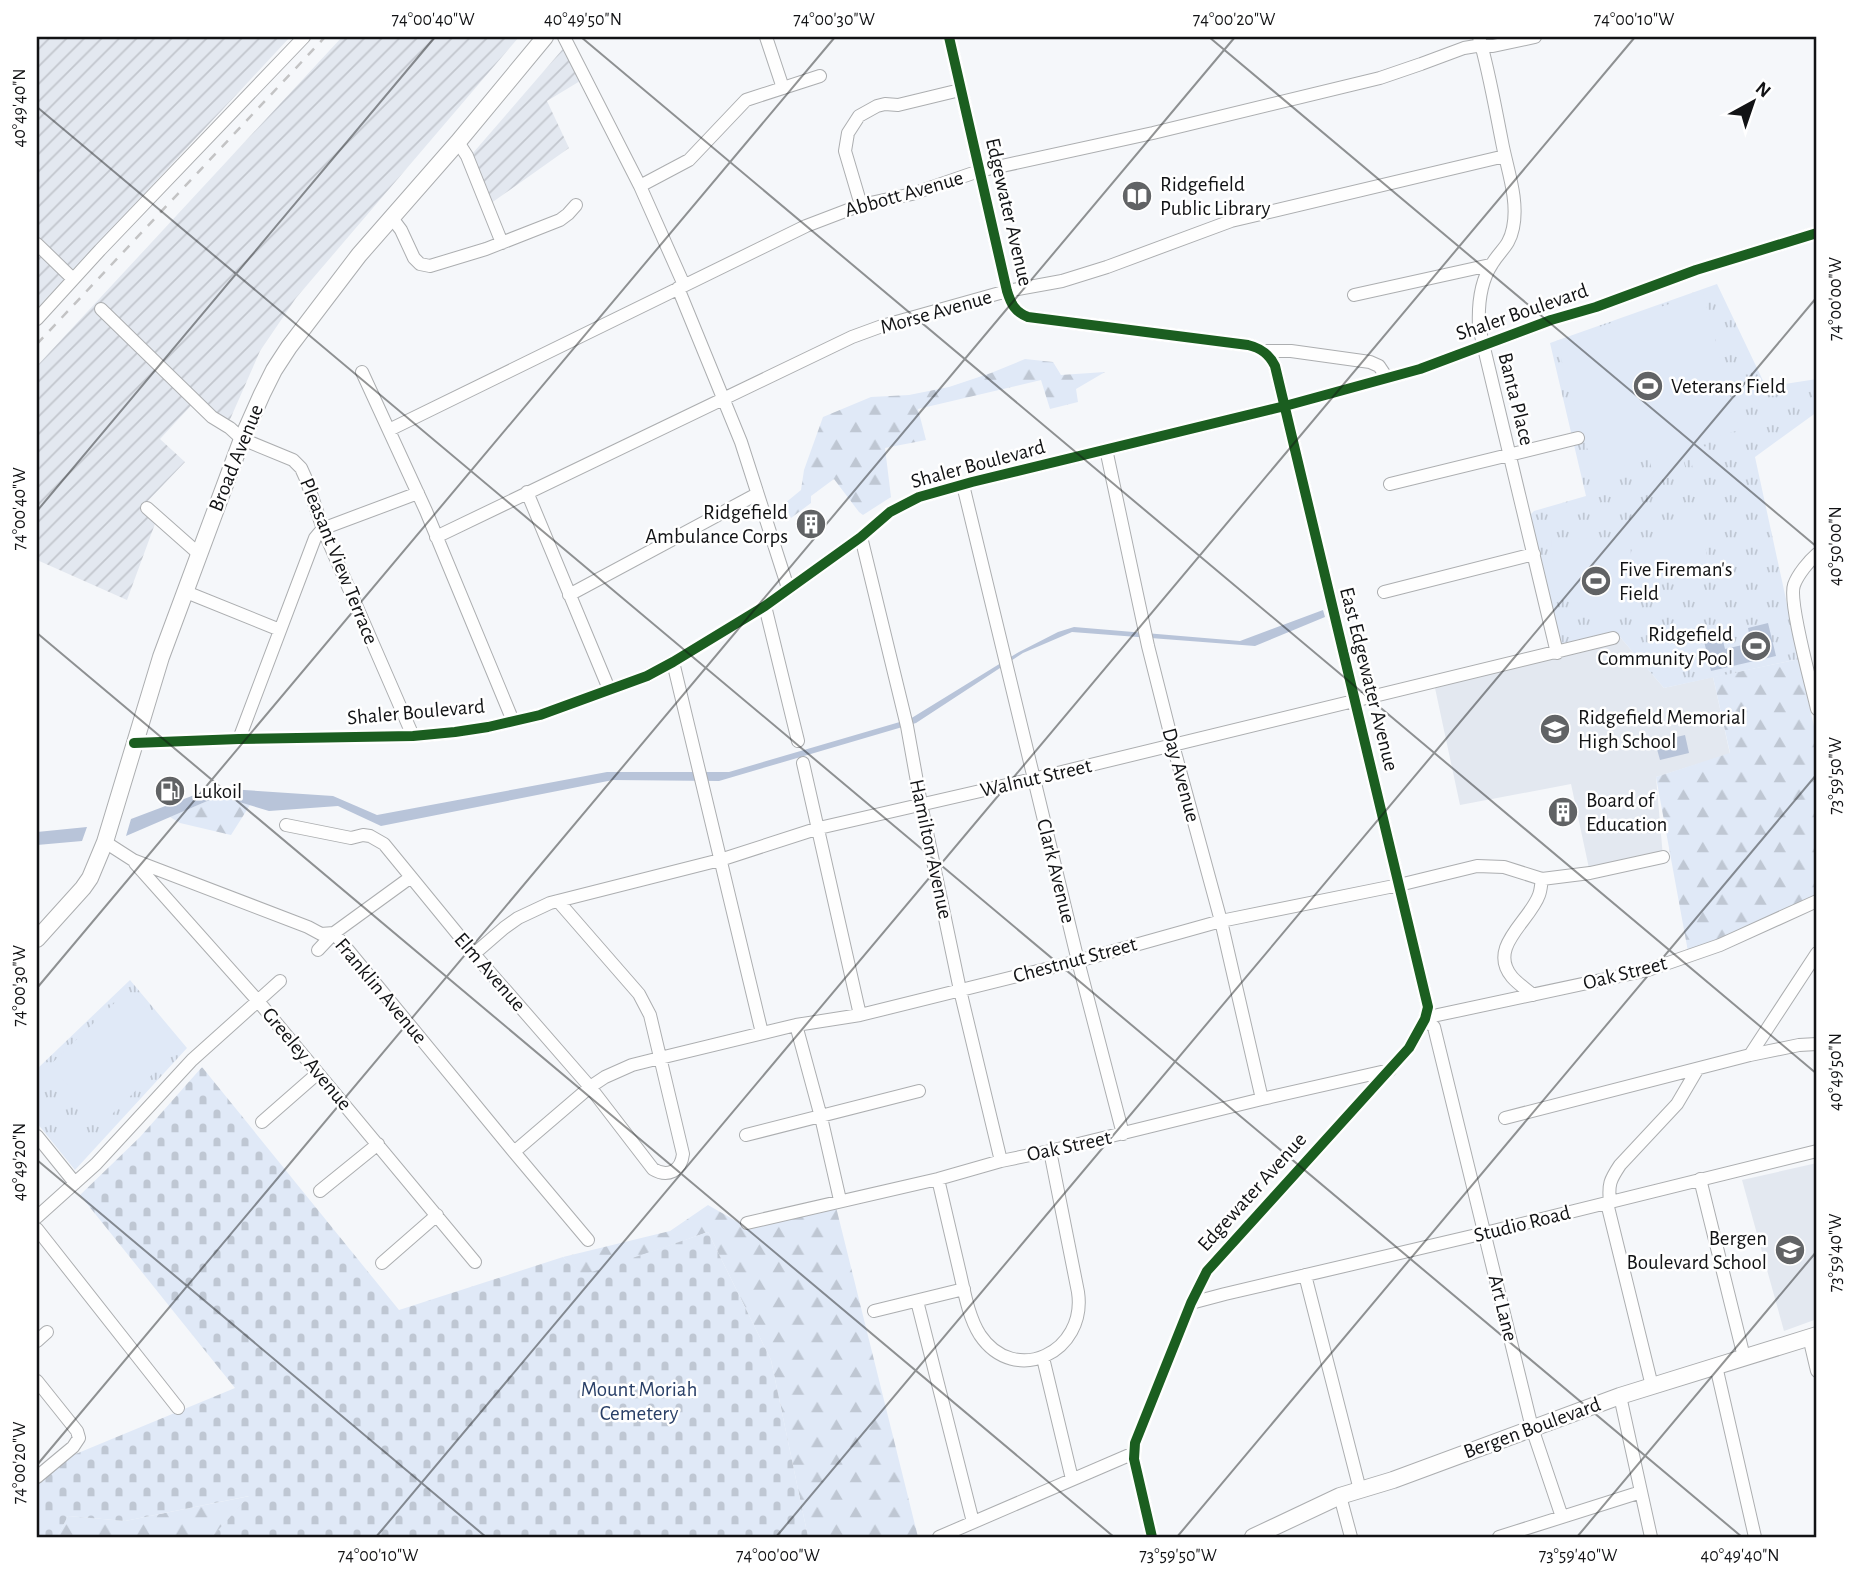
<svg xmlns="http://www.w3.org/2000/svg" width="1854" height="1574" font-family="'Alegreya Sans',sans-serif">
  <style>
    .built { fill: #e3e8f0 }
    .industrial { fill: url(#industrial-furrows) }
    .forest { fill: url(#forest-firs) }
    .cemetery { fill: url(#cemetery-stones) }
    .park { fill: url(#park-tufts) }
    .garden { fill: #e0e9f7 }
    .water { fill: #b8c4d9 }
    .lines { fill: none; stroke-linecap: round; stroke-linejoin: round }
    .minor-casing { stroke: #acaeb0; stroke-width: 14 }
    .major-casing { stroke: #acaeb0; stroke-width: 18 }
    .minor { stroke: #fefefe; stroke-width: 12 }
    .major { stroke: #fefefe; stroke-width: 16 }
    .rail { stroke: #c3c3c4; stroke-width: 2.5; stroke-dasharray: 9 9; stroke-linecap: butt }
    .cycleway-casing { stroke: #fff; stroke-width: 15 }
    .cycleway { stroke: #1b5e20; stroke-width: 10 }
    .ticks { fill: none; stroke: #121315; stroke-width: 2; stroke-opacity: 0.45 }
    .labels { text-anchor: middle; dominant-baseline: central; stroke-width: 5; stroke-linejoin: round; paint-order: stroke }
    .poi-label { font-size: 21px; fill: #121315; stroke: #fff; text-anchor: start }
    .street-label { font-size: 21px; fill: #121315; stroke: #fff }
    .park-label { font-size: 21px; fill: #293f67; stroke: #fff }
    .neatline { fill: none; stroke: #121315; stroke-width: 2.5 }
    .ticks-label { font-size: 18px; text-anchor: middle; fill: #121315 }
  </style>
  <defs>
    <pattern id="industrial-furrows" width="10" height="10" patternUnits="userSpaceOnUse" patternTransform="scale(1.75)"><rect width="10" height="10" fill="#e3e8f0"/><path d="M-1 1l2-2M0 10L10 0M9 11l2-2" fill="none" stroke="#c2c6cd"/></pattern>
    <pattern id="forest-firs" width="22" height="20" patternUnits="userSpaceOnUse" patternTransform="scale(1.75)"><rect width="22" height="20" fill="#e0e9f7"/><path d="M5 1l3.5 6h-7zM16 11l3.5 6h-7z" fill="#bfc7d3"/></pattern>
    <pattern id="cemetery-stones" width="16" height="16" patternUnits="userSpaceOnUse" patternTransform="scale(1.75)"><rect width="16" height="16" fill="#e0e9f7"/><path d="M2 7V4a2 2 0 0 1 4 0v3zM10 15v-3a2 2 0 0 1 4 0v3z" fill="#bfc7d3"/></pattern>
    <pattern id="park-tufts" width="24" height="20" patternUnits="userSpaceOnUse" patternTransform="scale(1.75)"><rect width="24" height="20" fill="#e0e9f7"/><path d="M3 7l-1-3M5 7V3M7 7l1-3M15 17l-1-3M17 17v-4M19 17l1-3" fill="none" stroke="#bfc7d3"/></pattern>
  </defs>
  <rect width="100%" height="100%" fill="#f5f7fa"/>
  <path class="built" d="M1620,637L1664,688L1713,677L1730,754L1656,777L1663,857L1590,873L1571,784L1460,805L1435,688L1557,653Z
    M1817,1163V1319L1784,1331L1742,1180Z"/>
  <path class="industrial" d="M37,37H290L37,309Z
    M342,37H519L296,298L260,351L228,424L199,397L160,439L185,462L142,507L156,521L127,600L37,560V366Z
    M569,45L585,78L547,101L569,148L487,206L466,161L562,50Z"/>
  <path class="forest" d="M1025,359L1053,362L1061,375L1105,372L1076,389L1078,402L1050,409L1041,380L918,409L926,440L885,448L891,497L863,515L859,512L834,479L811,496V503L791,518L784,504L801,490L804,470L823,417L871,397L909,395L949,387L991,373Z
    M1799,659L1817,740V903L1689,957L1656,777L1730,753L1713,677Z
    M219,796L250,805L231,835L180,823L170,817Z
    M708,1205L750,1229L836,1207L918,1537H808L771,1360L708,1232L583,1276L563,1257L670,1231Z
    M250,1496L212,1537H57L68,1516L125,1521Z"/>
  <path class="cemetery" d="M202,1067L399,1310L563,1257L583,1275L708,1232L771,1360L808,1537H212L249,1496L125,1521L68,1516L57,1537H37V1480L66,1458L235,1388L80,1195L140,1137Z"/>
  <path class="park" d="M1717,284L1766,387L1817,379V412L1755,457L1799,659L1664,688L1620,637L1557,653L1524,521L1534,511L1586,496L1550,343Z
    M130,980L187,1048L75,1170L37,1123V1069Z"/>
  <path class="garden" d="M1703,293L1739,430L1595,475L1556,341Z
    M1707,446L1712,477L1695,480L1689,449Z
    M1682,455L1687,474L1654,481L1650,461Z
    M1698,514L1708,560L1662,570L1652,524Z
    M1630,537L1634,612C1627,614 1619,616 1612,616C1584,618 1560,595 1554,568C1552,559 1552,549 1551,540Z
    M128,990L182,1045L104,1122L49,1066Z
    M69,1128L89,1150L74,1163L54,1141Z"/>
  <path class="water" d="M1323,610L1325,617L1255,646L1072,632L1023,653L916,723L719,781L613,780L381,826L338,806L269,811L219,796L126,836L131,819L213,788L333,796L377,815L607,772H729L910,719L1019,652L1058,632L1074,627L1240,641Z
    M1768,623L1776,656L1711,671L1704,641L1722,637L1725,649L1751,643L1748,628Z
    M1685,735L1689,753L1660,760L1655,742Z
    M87,827L82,841L37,845V832Z"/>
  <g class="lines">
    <g class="minor-casing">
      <path id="minor" d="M564,37L640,186L684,285
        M766,37L783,88
        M949,37L1007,291C1011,304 1015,312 1028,317L1248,345C1261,348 1269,354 1275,366L1428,1007L1425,1019L1409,1048L1207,1271L1191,1303L1135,1443L1134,1459L1152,1537
        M1479,37C1489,71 1495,107 1502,142C1507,169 1519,200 1513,228C1509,247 1501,249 1492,264C1480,282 1478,306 1479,327L1557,653
        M458,142L467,156L502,243
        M640,186L689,160L746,100L820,76
        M861,205L845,151L848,133L859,116L877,106L885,104L898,105L960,90
        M392,218L401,230L414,258L420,264L430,266L486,249L560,220L568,214L576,205
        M37,244L73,279
        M678,288L741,442L788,588
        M1354,295L1490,265
        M101,309L212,417L230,428L242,439L293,460L301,468L306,479L323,529L413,736
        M37,319L100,250L304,37
        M1265,351H1291L1370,362L1379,366L1387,378
        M362,372L426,511L513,721
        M389,430L806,226L861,205L912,194L979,171L1153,133L1380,78L1421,64L1464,48L1476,46H1493L1535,37
        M1106,449L1148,646L1173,745L1221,921L1262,1099
        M1390,484L1578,438
        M963,485L1078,961L1123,1134
        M527,492L609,689
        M147,508L199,554
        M436,537L852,337L882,326L1007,291L1062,281L1107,267L1231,221L1505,156
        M861,537L907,726L921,804L960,990L1001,1161
        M1817,554C1809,561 1798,574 1794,585C1788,602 1812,686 1817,709
        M186,592L280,630
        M1384,592L1534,554
        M569,595L757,494
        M765,606L798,741
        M673,662L762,1033
        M239,739L315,538L320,532L330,526L418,493
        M134,743L239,739L413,736L455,732L488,727L540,715L647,676L673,662L765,606L861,537L890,512L919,497L972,482L1285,406L1420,369L1551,320L1596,307L1696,270L1817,233
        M803,763L860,1015
        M286,825L351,838L363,835L370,836L384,844L474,954L590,1087L653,1169C668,1178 681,1171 683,1154L650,1015L639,994L558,901
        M105,842L133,860L308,927L321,934L334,933L514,1152L588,1240
        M135,863L258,1001L475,1262
        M318,950L334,933L411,877
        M474,954L504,928L518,918L550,903L720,860L819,828L1033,779L1613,638
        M1533,995C1526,989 1518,984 1512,977C1487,947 1530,921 1539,895C1541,890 1541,884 1542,879
        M1425,1019L1434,1027L1532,1428L1562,1517
        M1425,1019L1433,1016L1648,970L1720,945L1817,901
        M796,1025L821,1117L840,1200
        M1750,1055L1817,953
        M1505,1118L1750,1055L1799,1045L1817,1044
        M262,1122L318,1073
        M746,1135L919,1091
        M37,1136L75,1183
        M514,1152L590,1087L605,1077L632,1065L660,1058L796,1025L860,1015L1078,961L1221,921L1399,885L1477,866L1504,867L1542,879L1590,873L1663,857
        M938,1179C945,1209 952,1239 959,1269C964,1290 968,1316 980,1335C1015,1387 1087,1352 1078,1292L1050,1151
        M1700,1179L1744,1357
        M320,1191L378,1144
        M1607,1203L1652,1386
        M1610,1203C1608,1184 1610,1180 1620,1165L1677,1104L1697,1070
        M37,1217L96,1164L192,1060L280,981
        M747,1223L938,1179L1001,1161L1050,1151L1262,1099L1390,1070
        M37,1229L178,1408
        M382,1263L437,1215
        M1305,1275L1360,1490
        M917,1301L973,1522
        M1191,1303L1225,1294L1485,1233L1817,1151
        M874,1311L964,1289
        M1809,1337L1817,1371
        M37,1341L47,1332
        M1043,1358L1072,1479
        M1716,1366L1755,1537
        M37,1381L77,1431L79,1438L73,1447L37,1477
        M1620,1396L1651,1537
        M1340,1496L1351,1537
        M939,1537L1134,1453
        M1499,1537L1641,1492"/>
    </g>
    <g class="major-casing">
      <path id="major" d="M37,939L83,888L90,878L105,842L161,657L242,439L262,394L274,370L289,347L359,255L458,142L545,37
        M1253,1537L1340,1496L1393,1480L1620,1396L1817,1335"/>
    </g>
    <use href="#minor" class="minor"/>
    <use href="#major" class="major"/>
    <path class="rail" d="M37,344L325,37"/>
    <g class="cycleway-casing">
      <path id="cycleway" d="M949,37L1007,291C1011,304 1015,312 1028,317L1248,345C1261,348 1269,354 1275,366L1428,1007L1425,1019L1409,1048L1207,1271L1191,1303L1135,1443L1134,1459L1152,1537
        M134,743L239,739L413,736L455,732L488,727L540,715L647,676L673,662L765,606L861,537L890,512L919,497L972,482L1285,406L1420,369L1551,320L1596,307L1696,270L1817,233"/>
    </g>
    <use href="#cycleway" class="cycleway"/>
  </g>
  <path class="ticks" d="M581,37L1817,1074M1209,37L1817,547M37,107L1742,1537M37,511L435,37M37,633L1114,1537M37,988L835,37M37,1160L486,1537M37,1465L1235,37M376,1537L1635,37M776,1537L1817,297M1177,1537L1817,774M1577,1537L1817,1251"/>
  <defs>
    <g id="library-disc" transform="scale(1.575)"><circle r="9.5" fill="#616365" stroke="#fff"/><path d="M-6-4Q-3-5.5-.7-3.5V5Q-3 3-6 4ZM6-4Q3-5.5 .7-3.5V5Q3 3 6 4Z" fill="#fff"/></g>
    <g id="stadium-disc" transform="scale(1.575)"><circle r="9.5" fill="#616365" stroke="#fff"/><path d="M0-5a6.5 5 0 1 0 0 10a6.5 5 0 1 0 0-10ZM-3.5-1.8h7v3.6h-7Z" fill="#fff"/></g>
    <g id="building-disc" transform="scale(1.575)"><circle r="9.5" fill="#616365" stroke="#fff"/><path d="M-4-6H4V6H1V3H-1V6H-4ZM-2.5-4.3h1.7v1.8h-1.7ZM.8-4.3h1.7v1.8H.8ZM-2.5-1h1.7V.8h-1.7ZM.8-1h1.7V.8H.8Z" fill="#fff"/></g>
    <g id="school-disc" transform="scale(1.575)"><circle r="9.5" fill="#616365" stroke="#fff"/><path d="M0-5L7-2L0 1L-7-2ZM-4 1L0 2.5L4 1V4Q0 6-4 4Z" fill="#fff"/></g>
    <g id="fuel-disc" transform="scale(1.575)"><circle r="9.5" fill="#616365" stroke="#fff"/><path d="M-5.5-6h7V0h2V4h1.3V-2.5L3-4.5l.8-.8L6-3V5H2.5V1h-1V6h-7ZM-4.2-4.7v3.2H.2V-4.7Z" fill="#fff"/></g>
  </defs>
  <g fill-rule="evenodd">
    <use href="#library-disc" x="1137" y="196"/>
    <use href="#stadium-disc" x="1648" y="386"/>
    <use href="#building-disc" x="811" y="524"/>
    <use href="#stadium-disc" x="1596" y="581"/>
    <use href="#stadium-disc" x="1756" y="646"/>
    <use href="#school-disc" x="1555" y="729"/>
    <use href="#fuel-disc" x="170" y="791"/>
    <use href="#building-disc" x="1563" y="812"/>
    <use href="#school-disc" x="1790" y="1250"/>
  </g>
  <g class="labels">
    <g class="poi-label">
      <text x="1160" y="184">Ridgefield<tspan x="1160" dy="24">Public Library</tspan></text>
      <text x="1671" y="386">Veterans Field</text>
      <text x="788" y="512" text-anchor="end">Ridgefield<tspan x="788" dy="24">Ambulance Corps</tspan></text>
      <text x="1619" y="569">Five Fireman's<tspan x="1619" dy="24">Field</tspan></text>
      <text x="1733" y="634" text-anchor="end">Ridgefield<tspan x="1733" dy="24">Community Pool</tspan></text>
      <text x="1578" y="717">Ridgefield Memorial<tspan x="1578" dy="24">High School</tspan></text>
      <text x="193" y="791">Lukoil</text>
      <text x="1586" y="800">Board of<tspan x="1586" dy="24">Education</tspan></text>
      <text x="1767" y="1238" text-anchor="end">Bergen<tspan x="1767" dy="24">Boulevard School</tspan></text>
    </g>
    <g class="street-label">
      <text transform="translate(904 194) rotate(-16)">Abbott Avenue</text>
      <text transform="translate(1009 212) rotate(77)">Edgewater Avenue</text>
      <text transform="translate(936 312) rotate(-16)">Morse Avenue</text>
      <text transform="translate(1522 312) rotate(-19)">Shaler Boulevard</text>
      <text transform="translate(1516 399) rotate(76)">Banta Place</text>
      <text transform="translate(236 458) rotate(-68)">Broad Avenue</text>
      <text transform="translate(978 464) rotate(-15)">Shaler Boulevard</text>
      <text transform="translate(339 561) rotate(68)">Pleasant View Terrace</text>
      <text transform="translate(1369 679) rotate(76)">East Edgewater Avenue</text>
      <text transform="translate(416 712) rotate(-5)">Shaler Boulevard</text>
      <text transform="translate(1181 775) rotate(75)">Day Avenue</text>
      <text transform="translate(1036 778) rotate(-13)">Walnut Street</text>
      <text transform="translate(931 849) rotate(78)">Hamilton Avenue</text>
      <text transform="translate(1056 871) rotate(76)">Clark Avenue</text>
      <text transform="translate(1075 960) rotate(-15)">Chestnut Street</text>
      <text transform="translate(490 972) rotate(49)">Elm Avenue</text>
      <text transform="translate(1625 973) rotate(-14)">Oak Street</text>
      <text transform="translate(381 991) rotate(50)">Franklin Avenue</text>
      <text transform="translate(307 1059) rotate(50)">Greeley Avenue</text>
      <text transform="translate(1069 1146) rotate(-12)">Oak Street</text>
      <text transform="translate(1252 1192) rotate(-48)">Edgewater Avenue</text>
      <text transform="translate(1522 1224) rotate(-14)">Studio Road</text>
      <text transform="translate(1503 1308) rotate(76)">Art Lane</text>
      <text transform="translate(1532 1428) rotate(-20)">Bergen Boulevard</text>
    </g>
    <g class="park-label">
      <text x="639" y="1389">Mount Moriah<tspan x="639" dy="24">Cemetery</tspan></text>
    </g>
  </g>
  <rect width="1854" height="1574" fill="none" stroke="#ffffff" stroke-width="77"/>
  <g transform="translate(1753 102) rotate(40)" stroke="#ffffff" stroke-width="5" paint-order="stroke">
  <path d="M0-5L12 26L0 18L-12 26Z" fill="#121315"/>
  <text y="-10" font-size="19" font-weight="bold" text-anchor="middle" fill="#121315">N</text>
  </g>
  <rect x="38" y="38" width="1777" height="1498" class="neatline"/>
  <g class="ticks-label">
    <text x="433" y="25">74°00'40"W</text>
    <text x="583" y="25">40°49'50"N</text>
    <text x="834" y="25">74°00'30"W</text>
    <text x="1234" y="25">74°00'20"W</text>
    <text x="1634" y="25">74°00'10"W</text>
    <text transform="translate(19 108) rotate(-90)" y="6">40°49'40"N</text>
    <text transform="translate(1835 299) rotate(-90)" y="6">74°00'00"W</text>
    <text transform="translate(19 509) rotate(-90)" y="6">74°00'40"W</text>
    <text transform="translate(1835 546) rotate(-90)" y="6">40°50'00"N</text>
    <text transform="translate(1835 776) rotate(-90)" y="6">73°59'50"W</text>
    <text transform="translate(19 986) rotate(-90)" y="6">74°00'30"W</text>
    <text transform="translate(1835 1072) rotate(-90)" y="6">40°49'50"N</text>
    <text transform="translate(19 1162) rotate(-90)" y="6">40°49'20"N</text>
    <text transform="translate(1835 1253) rotate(-90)" y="6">73°59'40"W</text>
    <text transform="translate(19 1463) rotate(-90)" y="6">74°00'20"W</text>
    <text x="378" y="1561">74°00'10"W</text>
    <text x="778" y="1561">74°00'00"W</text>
    <text x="1178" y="1561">73°59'50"W</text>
    <text x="1578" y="1561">73°59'40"W</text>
    <text x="1740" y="1561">40°49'40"N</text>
  </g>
</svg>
